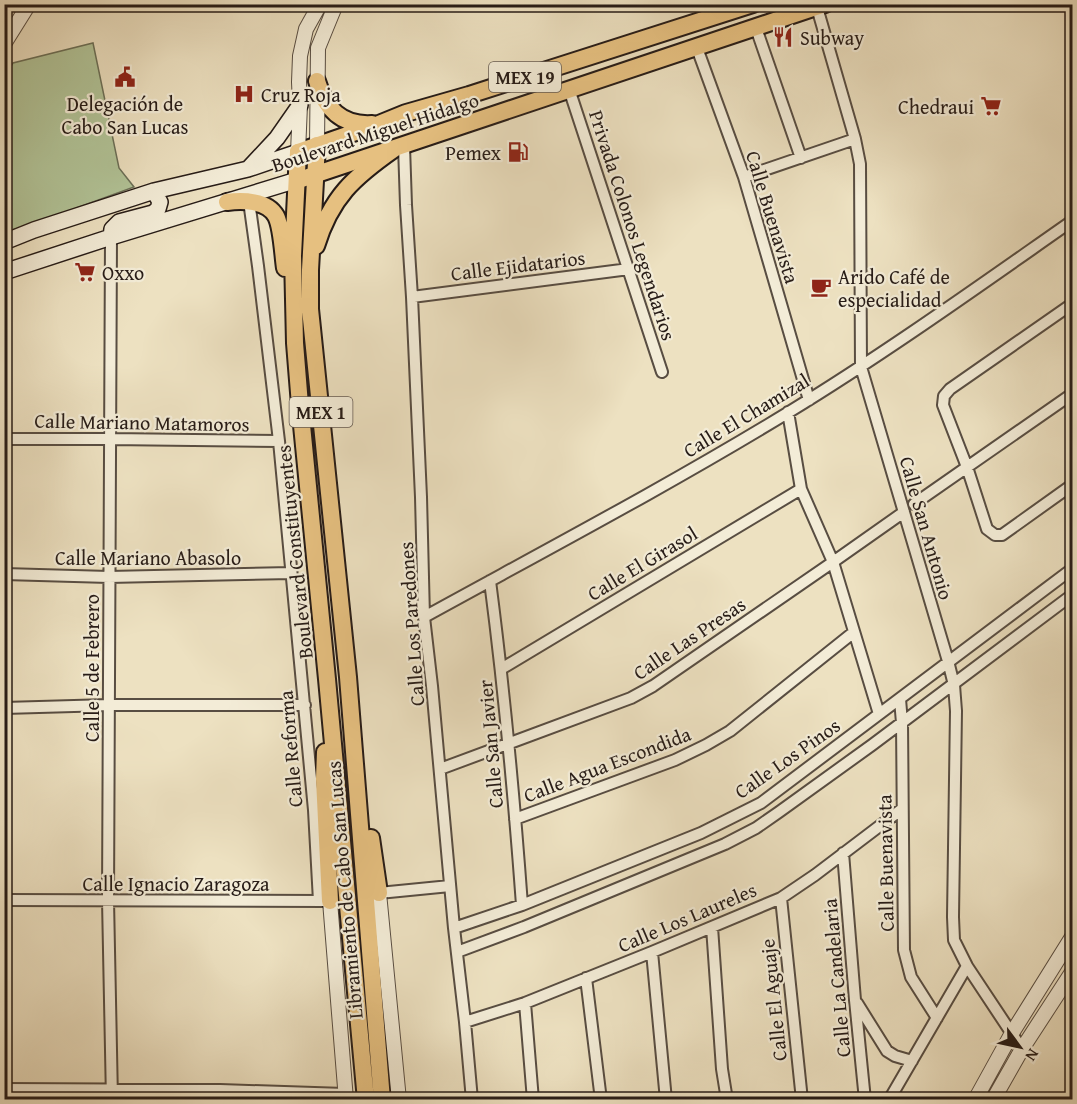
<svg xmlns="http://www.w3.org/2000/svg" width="1077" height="1104" font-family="'Gentium Book Plus',serif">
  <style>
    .green { fill: #b2c498; stroke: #6c7058; stroke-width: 1.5 }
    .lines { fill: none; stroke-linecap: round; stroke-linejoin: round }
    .minor-casing { stroke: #584d42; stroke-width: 14 }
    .tertiary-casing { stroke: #584d42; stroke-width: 16 }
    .secondary-casing { stroke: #271c17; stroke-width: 18 }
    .primary-casing { stroke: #271c17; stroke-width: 20 }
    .trunk-casing { stroke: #271c17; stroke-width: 20 }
    .minor { stroke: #f3ecd7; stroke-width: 10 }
    .tertiary { stroke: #f3ecd7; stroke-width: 14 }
    .secondary { stroke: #f3ecd7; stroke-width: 15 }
    .primary { stroke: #e6c080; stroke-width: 16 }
    .trunk { stroke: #e6c080; stroke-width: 16 }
    .labels { text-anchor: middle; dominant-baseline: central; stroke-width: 4.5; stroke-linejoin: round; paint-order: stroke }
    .shield { fill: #f3ecd7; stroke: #645a51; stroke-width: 1.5 }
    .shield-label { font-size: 18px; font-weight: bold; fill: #271c17 }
    .poi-label { font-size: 20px; fill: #271c17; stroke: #f3ecd7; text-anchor: start }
    .street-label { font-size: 20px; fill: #271c17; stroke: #f3ecd7 }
  </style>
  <rect width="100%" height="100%" fill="#ede1c1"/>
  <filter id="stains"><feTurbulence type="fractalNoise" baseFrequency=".00333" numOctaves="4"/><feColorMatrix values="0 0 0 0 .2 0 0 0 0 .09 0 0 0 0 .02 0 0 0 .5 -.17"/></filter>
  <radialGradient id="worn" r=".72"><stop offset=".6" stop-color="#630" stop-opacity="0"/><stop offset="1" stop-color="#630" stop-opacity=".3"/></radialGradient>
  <path class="green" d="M93,43L119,168L134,187L30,225L5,232V75L13,63Z"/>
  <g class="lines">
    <g class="minor-casing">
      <path id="minor" d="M816,4L855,139L860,164L861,367L948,661L954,685L956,711L953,917L954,940L967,966L1022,1049
        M756,28L801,158
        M697,48L744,177L809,400
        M569,89L662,372
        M404,146L406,205L412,297L421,497L424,617L432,686L454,928L465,1022L472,1100
        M744,177L855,139
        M249,201L258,266L279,441L314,810L319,901
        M111,237L108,900L112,1100
        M412,297L629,269
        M1072,304L950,389L944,396L943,405L967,467L987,529L995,535H1002L1072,485
        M788,412L801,489L833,562L879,714
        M4,439H110L279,441
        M914,504L1072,394
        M4,574L109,577L291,573
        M490,581C504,688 514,796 522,905
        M424,617C546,550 671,484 789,412C887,352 979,286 1072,221
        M501,669L801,489
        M900,699L902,723L904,950L911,977L937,1018
        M4,708L109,705H305
        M440,769L631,698L653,686L833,562L904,512
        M515,819L675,760L706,745L730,731L854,632
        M843,853L855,1000L865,1100
        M379,893L450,886
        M781,898L802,1100
        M4,900L325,901
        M712,927L722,1069L727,1100
        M454,928L522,905L701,833L761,803L1072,569
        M457,952L524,927L725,844L756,828L779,812L872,745L1072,595
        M652,952L666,1100
        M586,978L601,1100
        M525,1003L533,1100
        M857,1003L887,1051L895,1056L912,1061
        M465,1022L525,1003L652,952L781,898L815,875L902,809
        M4,1089L220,1090L345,1094
        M889,1100L967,966"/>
    </g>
    <g class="tertiary-casing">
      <path id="tertiary" d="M4,44L29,4
        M317,145L318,48L336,4
        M298,152L300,105L299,82L300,56L306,29L320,4
        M379,893L399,1100
        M330,901L346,1100
        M975,1100L1012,1033L1072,937
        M993,1100L1022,1049L1072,972"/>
    </g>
    <g class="secondary-casing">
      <path id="secondary" d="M249,168L277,138L300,105
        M111,237L112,229L119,222L153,213L158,209L160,202L154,191
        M4,242L34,230L154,191L248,169L298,152
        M4,272L111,237L297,180"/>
    </g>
    <g class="primary-casing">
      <path id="primary" d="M317,81C325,108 341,126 372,124
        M298,152L379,124L406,113L469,95L753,4
        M302,179L825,4"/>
    </g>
    <g class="trunk-casing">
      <path id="trunk" d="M317,145L310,270V309L348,677L382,1100
        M298,152L293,256L295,343L300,405L327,679L366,1100
        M227,202C242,200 267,200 276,216C282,227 283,255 285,268
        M316,246C331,197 354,177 394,149
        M325,752L324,779L330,901
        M371,838L379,893"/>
    </g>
    <use href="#minor" class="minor"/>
    <use href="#tertiary" class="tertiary"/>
    <use href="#secondary" class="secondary"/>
    <use href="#primary" class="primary"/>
    <use href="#trunk" class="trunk"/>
  </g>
  <defs>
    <g id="restaurant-bare" transform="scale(1.62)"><path d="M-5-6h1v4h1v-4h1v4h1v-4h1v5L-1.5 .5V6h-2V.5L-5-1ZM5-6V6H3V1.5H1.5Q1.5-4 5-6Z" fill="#8f2418" stroke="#f3ecd7" stroke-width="2.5" paint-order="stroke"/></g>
    <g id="civic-bare" transform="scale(1.62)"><path d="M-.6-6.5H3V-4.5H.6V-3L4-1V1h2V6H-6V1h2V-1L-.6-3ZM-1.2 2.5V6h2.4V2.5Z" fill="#8f2418" stroke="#f3ecd7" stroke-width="2.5" paint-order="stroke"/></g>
    <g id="hospital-bare" transform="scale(1.62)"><path d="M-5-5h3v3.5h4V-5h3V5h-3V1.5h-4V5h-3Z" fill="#8f2418" stroke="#f3ecd7" stroke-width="2.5" paint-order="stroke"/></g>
    <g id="supermarket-bare" transform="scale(1.62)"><path d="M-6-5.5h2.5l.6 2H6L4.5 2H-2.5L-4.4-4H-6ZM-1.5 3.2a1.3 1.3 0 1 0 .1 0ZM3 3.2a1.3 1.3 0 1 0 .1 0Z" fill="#8f2418" stroke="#f3ecd7" stroke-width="2.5" paint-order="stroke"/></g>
    <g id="fuel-bare" transform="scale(1.62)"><path d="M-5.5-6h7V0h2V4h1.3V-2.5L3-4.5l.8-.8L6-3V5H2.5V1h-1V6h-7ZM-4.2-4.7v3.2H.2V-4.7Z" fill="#8f2418" stroke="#f3ecd7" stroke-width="2.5" paint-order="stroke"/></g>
    <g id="cafe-bare" transform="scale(1.62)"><path d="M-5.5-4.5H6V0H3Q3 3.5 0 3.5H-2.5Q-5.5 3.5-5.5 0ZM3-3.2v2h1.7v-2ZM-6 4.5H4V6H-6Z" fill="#8f2418" stroke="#f3ecd7" stroke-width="2.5" paint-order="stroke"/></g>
  </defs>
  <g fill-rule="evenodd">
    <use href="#restaurant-bare" x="783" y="37"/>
    <use href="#civic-bare" x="125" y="77"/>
    <use href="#hospital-bare" x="244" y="94"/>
    <use href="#supermarket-bare" x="991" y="106"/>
    <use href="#fuel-bare" x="518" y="152"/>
    <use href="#supermarket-bare" x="85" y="272"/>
    <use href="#cafe-bare" x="821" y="287"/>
  </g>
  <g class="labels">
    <g class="shield">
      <rect x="489" y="62" width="72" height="30" rx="4.5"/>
      <rect x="289.5" y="397" width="63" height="30" rx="4.5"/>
    </g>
    <g class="shield-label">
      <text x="525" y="77">MEX 19</text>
      <text x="321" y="412">MEX 1</text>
    </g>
    <g class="poi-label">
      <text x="800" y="37">Subway</text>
      <text x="261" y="94">Cruz Roja</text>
      <text x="125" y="103" text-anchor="middle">Delegación de<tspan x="125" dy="23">Cabo San Lucas</tspan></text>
      <text x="974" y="106" text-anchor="end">Chedraui</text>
      <text x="501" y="152" text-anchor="end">Pemex</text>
      <text x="102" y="272">Oxxo</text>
      <text x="838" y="276">Arido Café de<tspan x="838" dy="23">especialidad</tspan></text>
    </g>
    <g class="street-label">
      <text transform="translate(375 132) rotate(-18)">Boulevard Miguel Hidalgo</text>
      <text transform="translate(773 217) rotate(73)">Calle Buenavista</text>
      <text transform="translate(633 225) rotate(72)">Privada Colonos Legendarios</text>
      <text transform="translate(518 265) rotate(-7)">Calle Ejidatarios</text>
      <text transform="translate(746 415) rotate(-31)">Calle El Chamizal</text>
      <text transform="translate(142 422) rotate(1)">Calle Mariano Matamoros</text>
      <text transform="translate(927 528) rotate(74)">Calle San Antonio</text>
      <text transform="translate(294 552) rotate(-96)">Boulevard Constituyentes</text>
      <text x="148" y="557">Calle Mariano Abasolo</text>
      <text transform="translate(642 563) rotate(-31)">Calle El Girasol</text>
      <text transform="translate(411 624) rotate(-94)">Calle Los Paredones</text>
      <text transform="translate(689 638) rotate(-34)">Calle Las Presas</text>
      <text transform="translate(91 668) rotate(-90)">Calle 5 de Febrero</text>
      <text transform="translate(490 744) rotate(-95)">Calle San Javier</text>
      <text transform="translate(290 749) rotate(-95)">Calle Reforma</text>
      <text transform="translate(787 758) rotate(-35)">Calle Los Pinos</text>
      <text transform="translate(607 764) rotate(-21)">Calle Agua Escondida</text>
      <text transform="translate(885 863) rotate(-91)">Calle Buenavista</text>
      <text x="176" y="883">Calle Ignacio Zaragoza</text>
      <text transform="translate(344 890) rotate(-95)">Libramiento de Cabo San Lucas</text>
      <text transform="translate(687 917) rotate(-23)">Calle Los Laureles</text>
      <text transform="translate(836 978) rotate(-95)">Calle La Candelaria</text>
      <text transform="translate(773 1000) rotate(-96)">Calle El Aguaje</text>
    </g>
  </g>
  <rect width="1077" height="1104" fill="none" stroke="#ede1c1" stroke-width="24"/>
  <rect x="6" y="6" width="1065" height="1092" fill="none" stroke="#271c17" stroke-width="3"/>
  <rect x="12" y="12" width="1053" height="1080" fill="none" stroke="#271c17" stroke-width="1.5"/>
  <g transform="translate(1020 1047) rotate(123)" stroke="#f3ecd7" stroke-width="4.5" paint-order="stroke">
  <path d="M0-4.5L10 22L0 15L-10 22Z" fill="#271c17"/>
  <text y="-9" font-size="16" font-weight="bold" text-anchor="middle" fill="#271c17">N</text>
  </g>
  <rect width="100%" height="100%" filter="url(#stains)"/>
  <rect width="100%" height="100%" fill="url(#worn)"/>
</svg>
